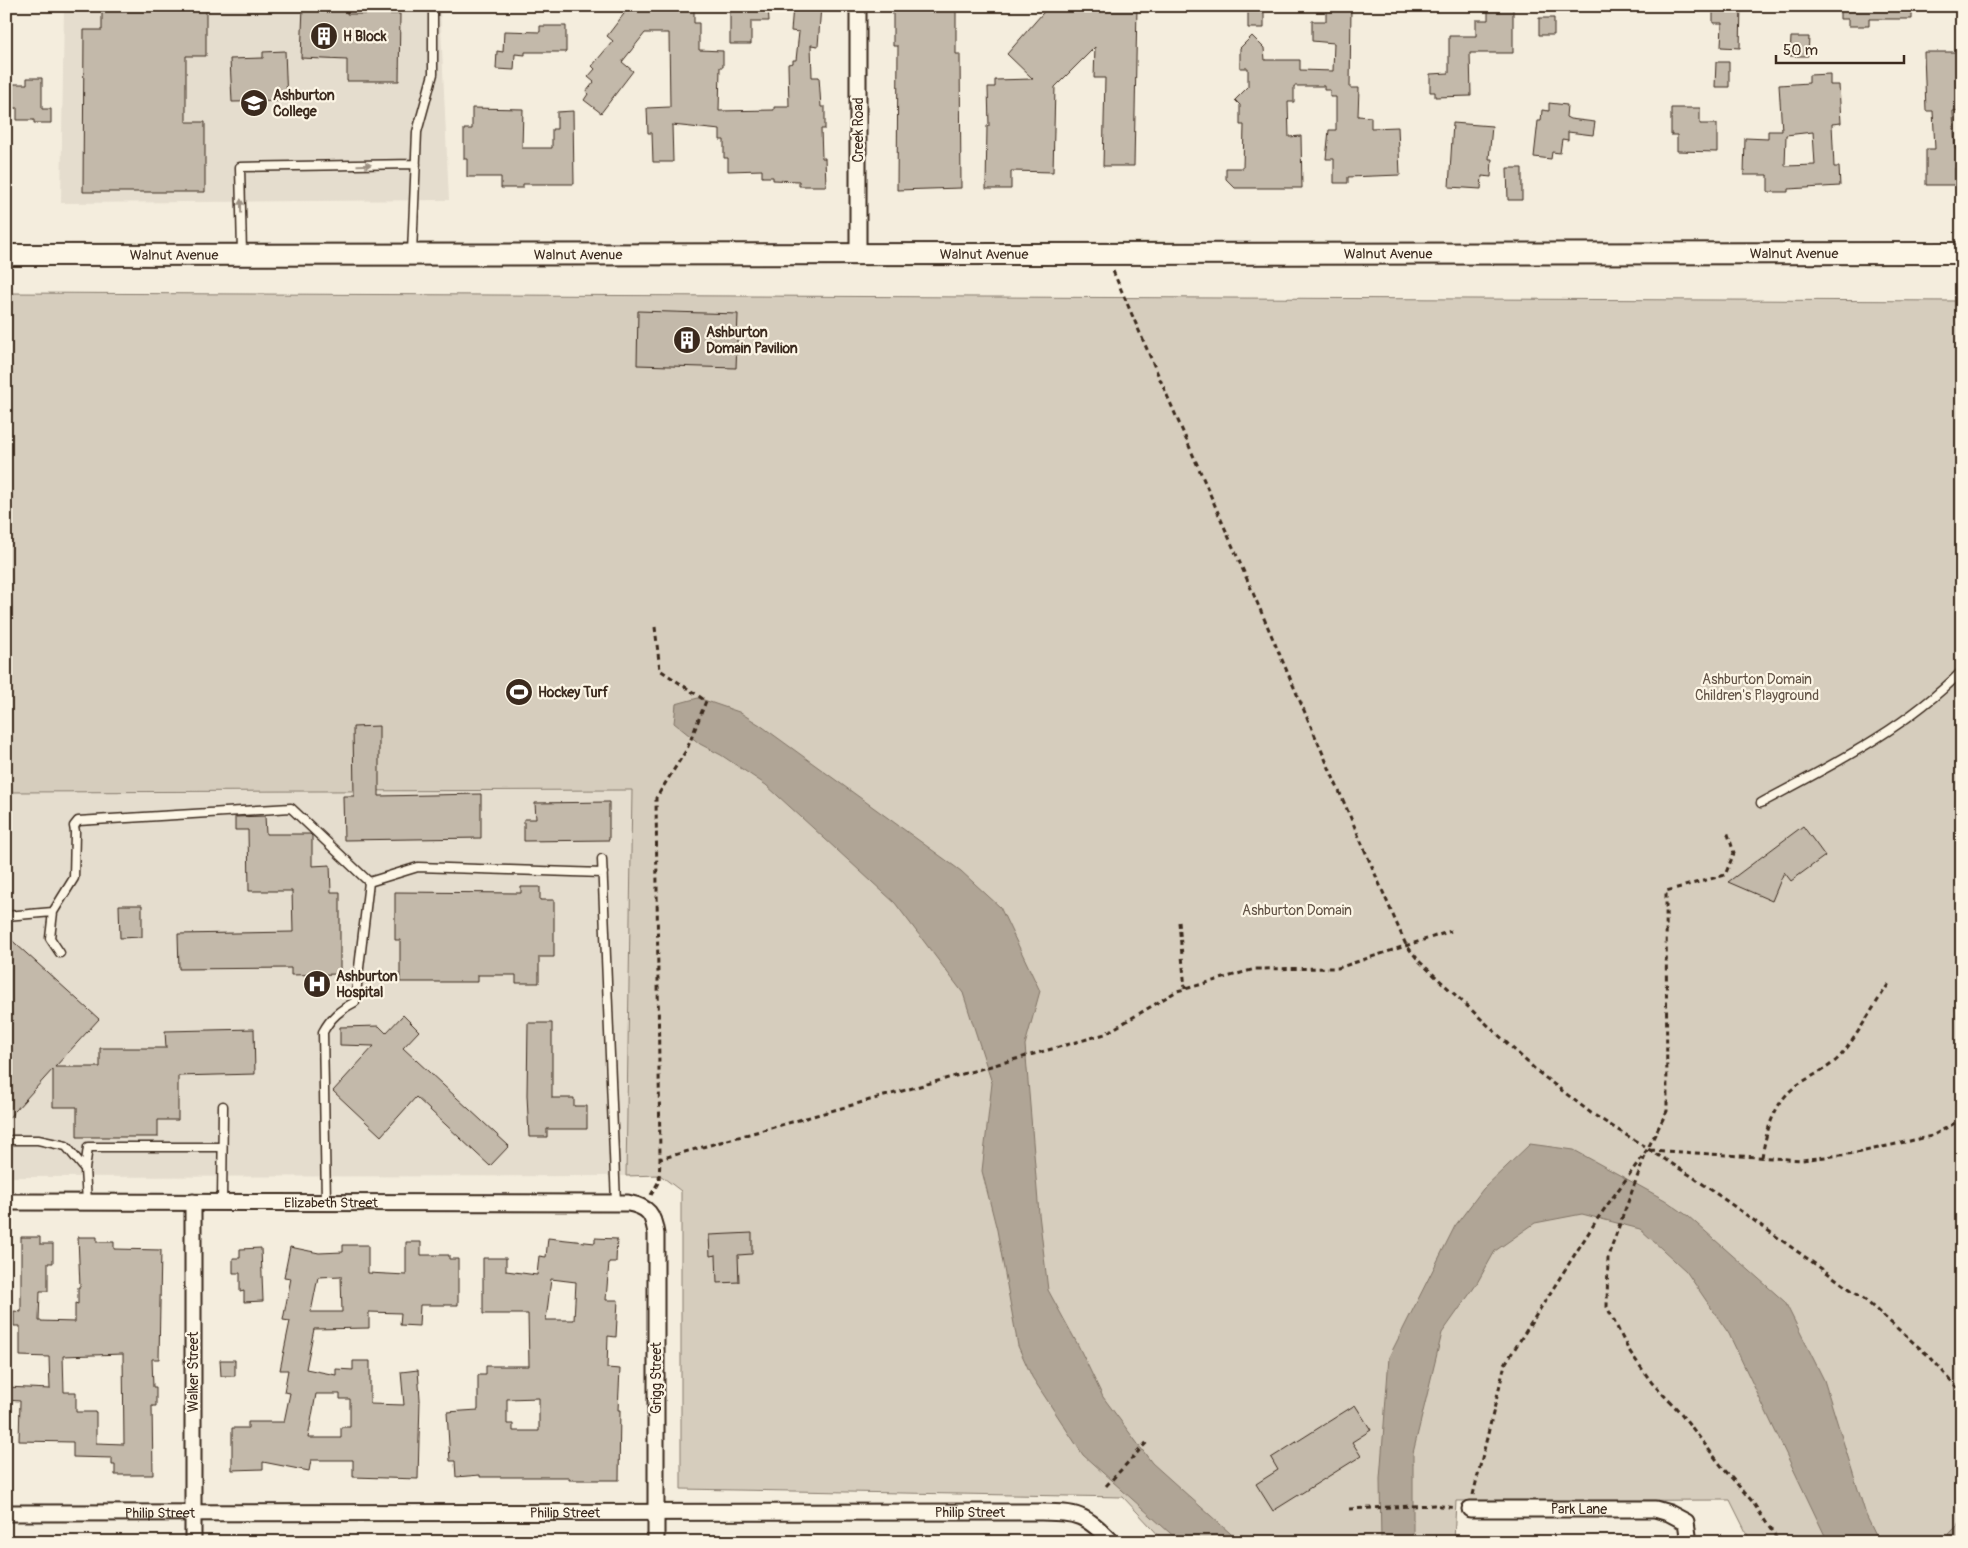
<svg xmlns="http://www.w3.org/2000/svg" width="1968" height="1548" font-family="Pangolin,sans-serif">
  <style>
    .built { fill: #e5ddce }
    .green { fill: #d6cdbd; stroke: #887c6e }
    .water { fill: #b0a596; stroke: #817466 }
    .building { fill: #c3b9aa; stroke: #3b2a1e; fill-rule: evenodd }
    .lines { fill: none; stroke-linecap: round; stroke-linejoin: round }
    .lane-casing { stroke: #3b2a1e; stroke-width: 11 }
    .street-casing { stroke: #3b2a1e; stroke-width: 19 }
    .secondary-casing { stroke: #3b2a1e; stroke-width: 24 }
    .path { stroke: #3b2a1e; stroke-width: 3; stroke-dasharray: 5 4; stroke-linecap: butt }
    .lane { stroke: #fcf5e5; stroke-width: 8 }
    .street { stroke: #fcf5e5; stroke-width: 15 }
    .secondary { stroke: #fcf5e5; stroke-width: 20 }
    .oneway { fill: #9c9082 }
    .labels { text-anchor: middle; dominant-baseline: central; stroke-width: 4.5; stroke-linejoin: round; paint-order: stroke }
    .poi-label { font-size: 14px; font-weight: bold; fill: #3b2a1e; stroke: #fcf5e5; text-anchor: start }
    .street-label { font-size: 14px; fill: #3b2a1e; stroke: #fcf5e5 }
    .park-label { font-size: 14px; fill: #625346; stroke: #fcf5e5 }
  </style>
  <rect width="100%" height="100%" fill="#f4eddd"/>
  <filter id="ink" filterUnits="userSpaceOnUse"><feTurbulence type="fractalNoise" baseFrequency=".02" numOctaves="2"/><feDisplacementMap in="SourceGraphic" scale="10" xChannelSelector="R" yChannelSelector="G"/><feConvolveMatrix kernelMatrix="1 2 1 2 8 2 1 2 1" color-interpolation-filters="sRGB"/></filter>
  <g filter="url(#ink)">
    <path class="built" d="M64,6H440L449,200L61,203Z
      M632,790L626,1176L6,1177V792Z"/>
    <path class="green" d="M6,293L1962,301V1542H1751L1730,1500L1456,1501L1454,1542H1165L1123,1497L681,1489V1191L660,1175L626,1176L632,790L6,792Z"/>
    <path class="water" d="M698,698L739,712L760,725L961,871L1000,907L1040,991L1025,1045L1039,1214L1048,1290L1078,1345L1103,1397L1152,1463L1240,1542H1180L1083,1455L1032,1377L1018,1346L997,1230L982,1171L992,1083L963,993L895,903L766,785L721,755L700,744L674,723L676,704Z
      M1530,1144L1574,1150L1665,1200L1688,1216L1785,1302L1824,1380L1866,1515L1879,1542H1828L1729,1334L1686,1271L1640,1229L1582,1214L1535,1223L1495,1251L1476,1285L1442,1333L1413,1453V1542H1381L1380,1479L1389,1357L1455,1226L1483,1189Z
      M1962,1506V1542H1941L1959,1524Z"/>
    <path class="building" d="M102,6H206V56H186V122H205V192H83L84,30H102Z
      M303,6H348L347,14H400L399,81H347V60L301,58Z
      M630,6L638,11L678,10V6H694V23H699V50L723,51V67H720L719,111L774,110V107H789L788,64L793,63V60H796L799,32L791,31L793,6H821L818,46L811,45L812,77H819L821,107H825V129H821L822,158H825L826,186H799V181L773,180V177H762V170L728,171V158H724V140H720V130L672,125L673,162H653L652,133H648L647,108L670,107L669,33H645L622,62L633,71L601,113L584,100L588,94L586,92L594,82L588,77L595,69L592,66L613,41L607,36Z
      M730,6H768L769,21H751V44H730Z
      M893,6H956V54H960L961,188L897,190L898,46H893Z
      M1049,6H1137L1134,166H1103L1105,78H1094L1095,47L1055,87L1053,172L1011,171V189H986L987,126H989L988,87H995V80L1033,79L1007,54Z
      M1248,6H1264V28H1248Z
      M1326,6H1351L1350,88H1359L1358,116L1371,117V128L1398,127L1400,175L1348,177V183H1334V159H1326L1329,130H1336V97H1330V90H1324V86H1294V102H1288L1289,137L1301,136L1302,188H1235L1226,179V168H1243L1244,125H1240V105L1235,100L1248,87V68H1240V48L1252,36L1264,48L1265,60H1300V70L1333,71L1334,43L1312,41V21H1326Z
      M1713,6H1741L1740,48L1721,47L1722,23H1713Z
      M1840,6H1912V19H1869V26H1848V19H1840Z
      M1488,8H1513V53H1470L1471,96L1435,97V92H1430V74L1449,73V36H1476V20H1488Z
      M1539,18H1554V35H1539Z
      M540,26H566V52H525V55L515,54L514,70L496,69L497,51L503,52L504,31L540,32Z
      M1791,37H1809L1808,56H1790Z
      M285,51L287,101L232,102L230,59L263,58V52Z
      M1924,52H1960L1961,110L1953,111L1955,149H1958V168H1955V185H1926V149H1935L1933,111H1926Z
      M1716,62H1729V87H1715Z
      M1830,74V85H1839L1841,123L1832,124L1834,167H1839L1840,186L1788,189V192H1768V175H1744L1745,138L1768,139V131H1782L1779,85L1809,83V75ZM1813,132L1815,165L1785,166L1786,135Z
      M27,78H42V109H51V123H34V120H17V108H13V84H27Z
      M1549,103L1567,105L1566,117L1570,119L1595,122L1593,135L1568,132V140L1562,139L1560,153L1552,152L1551,159L1534,157L1538,121H1541L1542,110L1549,111Z
      M472,108L523,109L522,148H552V129H557V112L573,111L574,184H523V188H501V177H467V159H464V129H472Z
      M1671,108H1700V124H1717V152L1677,151V135H1671Z
      M1453,123L1492,126L1489,159H1492L1491,177L1482,176L1481,189L1449,187Z
      M1507,168H1522V200H1508Z
      M638,311L738,314L736,368L637,365Z
      M379,726V796L481,794V838L344,840L343,796H354L353,727Z
      M609,802V840L524,841V819H536L535,803Z
      M265,816L266,834H310L312,836V866L330,865L331,892H340V974L291,975V968L179,969L178,934L293,932L292,891H249L248,830H235V817Z
      M1803,826L1825,856L1791,881L1784,872L1772,901L1728,882Z
      M521,887H540V900H554V957H539V983H516V975H478V982H400V940H395V892L521,893Z
      M119,905H142V937L120,938Z
      M6,935L99,1019L55,1067H100V1048H166L165,1031L254,1029L255,1074L178,1076V1120H158V1137H77V1107H53V1069L6,1121Z
      M403,1015L419,1031L403,1048L509,1146L490,1166L416,1097L381,1136L333,1091L374,1046L340,1045V1027L379,1026L386,1033Z
      M528,1023H552V1098H574V1106H587V1129H547V1137H529L527,1095Z
      M752,1233V1254L738,1255L739,1282L717,1283L716,1255L710,1256L709,1235Z
      M21,1237H40V1244H53V1263H48V1291H40L39,1321L75,1322V1303L78,1304V1287H80L78,1237H97V1242H114V1249L161,1250L159,1359H152L153,1387H156V1406H152L153,1475H115V1465H112V1458L73,1457V1442L19,1441L20,1401L6,1400V1387L50,1389L49,1357L20,1356V1326H14V1311L21,1312ZM123,1354L124,1444L96,1443V1412H76V1392H64L63,1356Z
      M548,1238L595,1243V1238L617,1239L616,1262H609L606,1300H618L616,1337L608,1336L607,1368L620,1369L618,1410H620L619,1480H569V1477H480V1475L456,1477L455,1461H450L447,1412L478,1410V1375H486V1366H529L528,1314H483V1258H506V1271L537,1275L539,1256L546,1257ZM551,1279L576,1282L574,1320H546ZM539,1398V1431H513V1424H507V1399Z
      M406,1242H421V1255H449V1259H458V1305H420L419,1326L400,1325L401,1313L369,1312V1328L314,1329L306,1369L336,1375V1369L353,1370V1361H370V1404L404,1405L401,1372L418,1370L420,1399L418,1479L353,1477V1460H311L309,1471L263,1462V1469L232,1470V1428H248V1422H284L290,1393L284,1392L288,1370H280L290,1321L283,1320L291,1278L284,1277L290,1247L319,1253L343,1252V1245H368V1273L406,1275ZM341,1276L342,1312H311L318,1277ZM316,1394H340V1399H350V1427H341V1438H308Z
      M261,1248L263,1301L244,1302V1291L240,1292V1273H233V1258H240V1249Z
      M220,1360H235V1376H221Z
      M1355,1405L1371,1430L1352,1442L1361,1456L1273,1511L1256,1484L1278,1470L1271,1458Z"/>
    <g class="lines">
      <g class="lane-casing">
        <path id="lane" d="M242,253L240,167L416,164
          M412,253L417,132L433,74V6
          M1761,803C1832,765 1905,729 1962,671
          M602,859L616,1203
          M369,882L418,867L603,873
          M53,912L50,938L60,953
          M6,916L53,912L74,878L75,832L74,826L78,821L291,808L369,882L355,1002C340,1010 331,1017 323,1032L326,1201
          M12,1140H38L66,1146L85,1169L87,1202
          M85,1169L88,1147H222
          M222,1202L223,1106"/>
      </g>
      <g class="street-casing">
        <g id="street">
          <path d="M858,254V6"/>
          <path id="s1" d="M6,1202L628,1203C649,1207 653,1214 656,1234V1542"/>
          <path id="s2" d="M1470,1509H1655L1669,1513L1686,1522L1689,1542"/>
          <path id="s3" d="M6,1513L1037,1512C1077,1513 1083,1512 1112,1542"/>
          <path d="M193,1542V1202"/>
        </g>
      </g>
      <g class="secondary-casing">
        <g id="secondary">
          <path id="s4" d="M6,255L1962,253"/>
        </g>
      </g>
      <path class="path" d="M1113,271L1406,945L1420,962L1538,1072L1591,1113L1693,1177L1864,1299L1931,1358L1962,1393
        M655,627L660,670L706,701L687,749L656,798L660,1159
        M1179,922L1185,989
        M1650,1150L1802,1160L1856,1153L1932,1136L1962,1119
        M1645,1156L1608,1256L1607,1307L1628,1349L1652,1383L1680,1412L1723,1468L1752,1501L1779,1542
        M1762,1157C1766,1132 1774,1102 1796,1086C1812,1075 1831,1068 1843,1053C1860,1031 1874,1005 1890,982
        M651,1195L659,1181L660,1159L1105,1034L1177,991L1185,989L1255,969L1338,968L1451,931
        M1106,1486L1149,1440
        M1473,1495L1505,1364L1598,1218L1647,1150L1667,1111L1666,891L1725,875L1734,853L1727,831
        M1349,1509L1434,1505L1456,1508"/>
      <use href="#lane" class="lane"/>
      <use href="#street" class="street"/>
      <use href="#secondary" class="secondary"/>
    </g>
    <defs><path id="oneway-solid" d="M-6-.8H1V-3.2L6.5 0L1 3.2V.8H-6Z" transform="scale(1.25)"/></defs>
    <g class="oneway">
      <use href="#oneway-solid" transform="translate(364 165) rotate(-1)"/>
      <use href="#oneway-solid" transform="translate(241 206) rotate(-91)"/>
    </g>
  </g>
  <defs>
    <g id="building-disc" transform="scale(1.4375)"><circle r="9.5" fill="#3b2a1e" stroke="#fcf5e5"/><path d="M-4-6H4V6H1V3H-1V6H-4ZM-2.5-4.3h1.7v1.8h-1.7ZM.8-4.3h1.7v1.8H.8ZM-2.5-1h1.7V.8h-1.7ZM.8-1h1.7V.8H.8Z" fill="#fff"/></g>
    <g id="school-disc" transform="scale(1.4375)"><circle r="9.5" fill="#3b2a1e" stroke="#fcf5e5"/><path d="M0-5L7-2L0 1L-7-2ZM-4 1L0 2.5L4 1V4Q0 6-4 4Z" fill="#fff"/></g>
    <g id="stadium-disc" transform="scale(1.4375)"><circle r="9.5" fill="#3b2a1e" stroke="#fcf5e5"/><path d="M0-5a6.5 5 0 1 0 0 10a6.5 5 0 1 0 0-10ZM-3.5-1.8h7v3.6h-7Z" fill="#fff"/></g>
    <g id="hospital-disc" transform="scale(1.4375)"><circle r="9.5" fill="#3b2a1e" stroke="#fcf5e5"/><path d="M-5-5h3v3.5h4V-5h3V5h-3V1.5h-4V5h-3Z" fill="#fff"/></g>
  </defs>
  <g fill-rule="evenodd">
    <use href="#building-disc" x="324" y="36"/>
    <use href="#school-disc" x="254" y="103"/>
    <use href="#building-disc" x="687" y="340"/>
    <use href="#stadium-disc" x="519" y="692"/>
    <use href="#hospital-disc" x="317" y="984"/>
  </g>
  <g class="labels">
    <g class="poi-label">
      <text x="343" y="36">H Block</text>
      <text x="273" y="95">Ashburton<tspan x="273" dy="16">College</tspan></text>
      <text x="706" y="332">Ashburton<tspan x="706" dy="16">Domain Pavilion</tspan></text>
      <text x="538" y="692">Hockey Turf</text>
      <text x="336" y="976">Ashburton<tspan x="336" dy="16">Hospital</tspan></text>
    </g>
    <g class="street-label">
      <text transform="translate(858 130) rotate(-90)">Creek Road</text>
      <text stroke="none"><textPath href="#s4" startOffset="1382">Walnut Avenue</textPath></text>
      <text stroke="none"><textPath href="#s4" startOffset="1788">Walnut Avenue</textPath></text>
      <text stroke="none"><textPath href="#s4" startOffset="572">Walnut Avenue</textPath></text>
      <text stroke="none"><textPath href="#s4" startOffset="978">Walnut Avenue</textPath></text>
      <text stroke="none"><textPath href="#s4" startOffset="168">Walnut Avenue</textPath></text>
      <text stroke="none"><textPath href="#s1" startOffset="325">Elizabeth Street</textPath></text>
      <text transform="translate(193 1372) rotate(-90)">Walker Street</text>
      <text transform="translate(656 1378) rotate(-90)">Grigg Street</text>
      <text stroke="none"><textPath href="#s2" startOffset="109">Park Lane</textPath></text>
      <text stroke="none"><textPath href="#s3" startOffset="154">Philip Street</textPath></text>
      <text stroke="none"><textPath href="#s3" startOffset="559">Philip Street</textPath></text>
      <text stroke="none"><textPath href="#s3" startOffset="964">Philip Street</textPath></text>
    </g>
    <g class="park-label">
      <text x="1757" y="679">Ashburton Domain<tspan x="1757" dy="16">Children's Playground</tspan></text>
      <text x="1297" y="910">Ashburton Domain</text>
    </g>
  </g>
  <rect width="1968" height="1548" fill="none" stroke="#fcf5e5" stroke-width="25"/>
  <rect x="12" y="12" width="1943" height="1523" fill="none" stroke="#3b2a1e" stroke-width="2" filter="url(#ink)"/>
  <path d="M1776 55v8h128v-8" fill="none" stroke="#3b2a1e" stroke-width="2.5"/>
  <text x="1783" y="55" font-size="15" fill="#3b2a1e" stroke="#fcf5e5" stroke-width="4" paint-order="stroke">50 m</text>
</svg>
